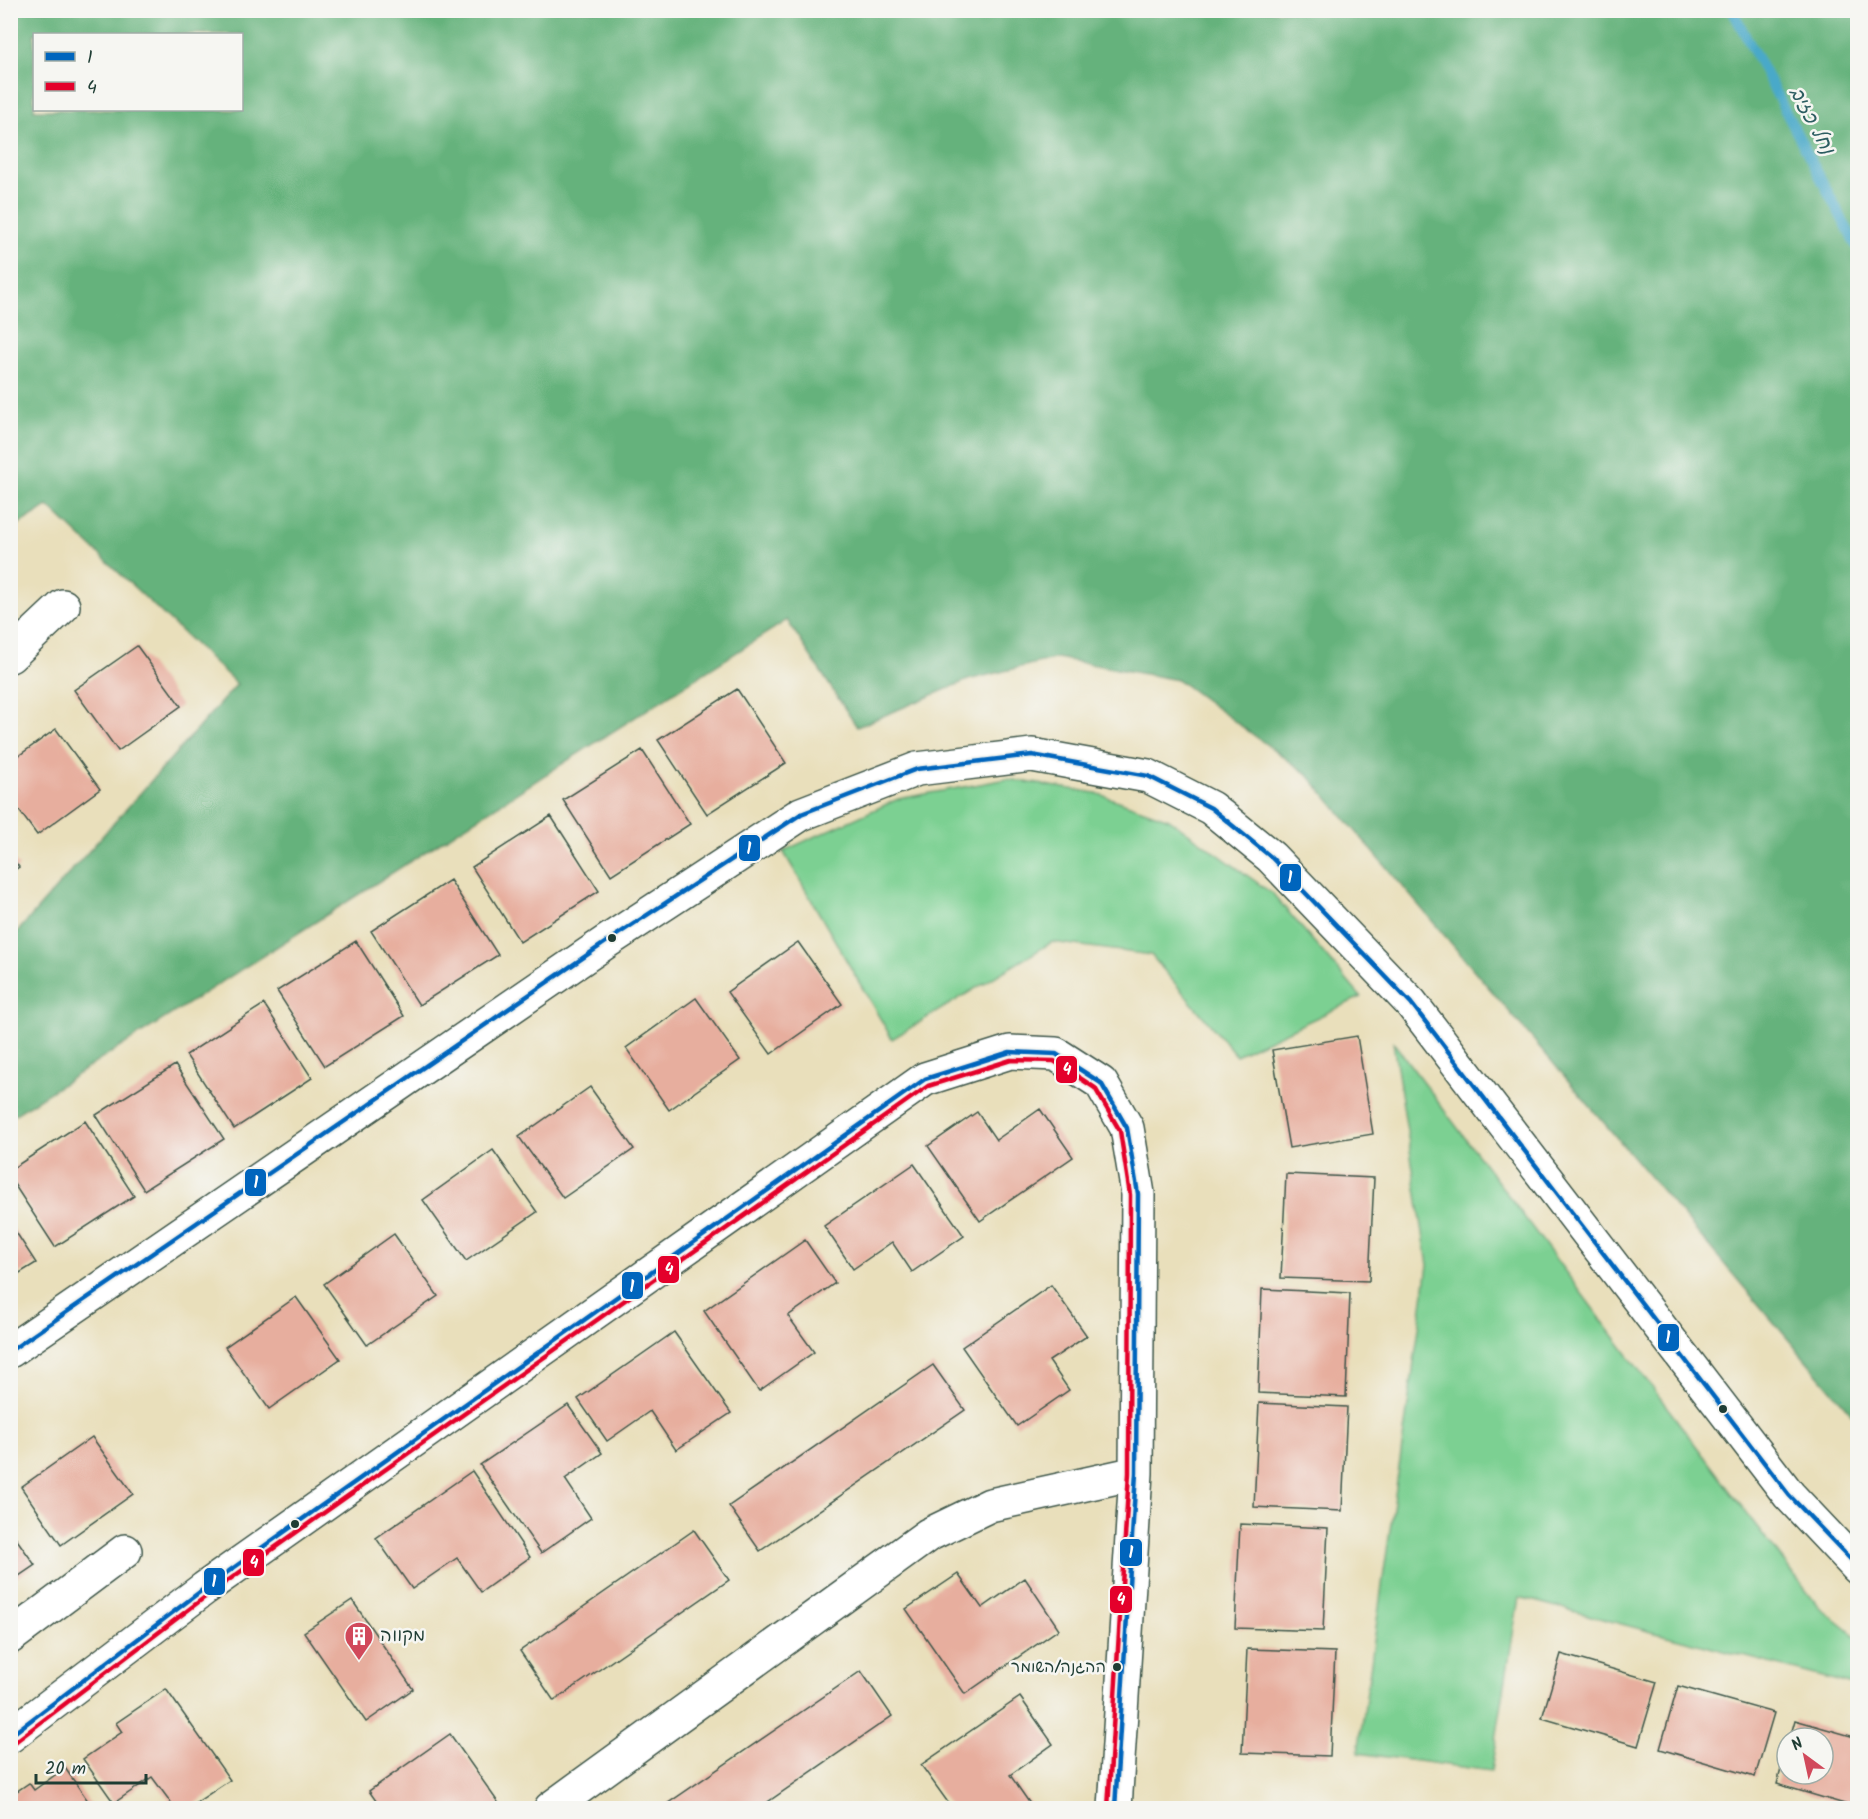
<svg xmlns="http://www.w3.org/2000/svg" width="1868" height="1819" font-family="Kalam,'Playpen Sans Hebrew',sans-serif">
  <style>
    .green { fill: #7cd092; stroke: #4e8663; stroke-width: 1.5 }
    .forest { fill: #65b27c; stroke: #427858; stroke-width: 1.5; fill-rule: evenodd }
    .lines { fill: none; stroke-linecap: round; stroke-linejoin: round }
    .stream { stroke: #4aa9c9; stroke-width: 10 }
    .building { fill: #e7ae9e }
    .minor-casing { stroke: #3d5548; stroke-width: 36 }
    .minor { stroke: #fff; stroke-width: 33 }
    .bus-1-casing { stroke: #f6f6f2; stroke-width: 9 }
    .bus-2-casing { stroke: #f6f6f2; stroke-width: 9 }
    .bus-1 { stroke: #0065bd; stroke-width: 4.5 }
    .bus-2 { stroke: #e4002b; stroke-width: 4.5 }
    .bus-dot { fill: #1f3d34; stroke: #f6f6f2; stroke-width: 2 }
    .labels { text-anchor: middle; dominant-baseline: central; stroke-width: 5; stroke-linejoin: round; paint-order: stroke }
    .bus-label { font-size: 16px; fill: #1f3d34; stroke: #f6f6f2; text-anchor: end }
    .poi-label { font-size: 18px; fill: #1f3d34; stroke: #f6f6f2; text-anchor: start }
    .water-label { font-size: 20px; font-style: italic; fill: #2c5d61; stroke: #f6f6f2 }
    .line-badge { stroke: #f6f6f2; stroke-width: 2 }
    .badge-label { font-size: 16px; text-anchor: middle; font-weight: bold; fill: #fff }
  </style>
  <rect width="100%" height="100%" fill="#f6f6f2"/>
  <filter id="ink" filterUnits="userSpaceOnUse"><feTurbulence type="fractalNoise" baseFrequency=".0167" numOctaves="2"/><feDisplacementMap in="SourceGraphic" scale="12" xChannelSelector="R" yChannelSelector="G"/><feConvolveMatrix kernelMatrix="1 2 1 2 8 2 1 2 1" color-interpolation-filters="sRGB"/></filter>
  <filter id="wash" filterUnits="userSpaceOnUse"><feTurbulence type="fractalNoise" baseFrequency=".008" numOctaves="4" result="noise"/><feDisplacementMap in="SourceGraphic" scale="24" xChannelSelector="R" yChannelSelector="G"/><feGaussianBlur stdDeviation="1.35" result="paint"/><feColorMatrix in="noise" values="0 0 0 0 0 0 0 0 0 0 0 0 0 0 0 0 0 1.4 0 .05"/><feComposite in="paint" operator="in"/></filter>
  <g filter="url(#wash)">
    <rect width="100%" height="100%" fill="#e9dfbb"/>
    <path class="green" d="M1007,779L1096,793L1169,819L1273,894L1361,997L1236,1055L1151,955L1052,942L892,1039L783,851L898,799Z
      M1393,1042L1751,1519L1818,1606L1857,1637V1686L1519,1597L1491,1771L1358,1753L1428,1265Z"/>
    <path class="forest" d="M11,10L1857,11V1420L1307,774L1178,680L1057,658L968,680L857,727L787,620L11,1117V939L237,684L48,506L11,529ZM34,34H242V110H34Z"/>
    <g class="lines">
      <path class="stream" d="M1732,10L1858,249"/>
    </g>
    <g id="blocks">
      <path class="building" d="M137,646L181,706L118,751L74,690Z
        M737,689L786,763L707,814L658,740Z
        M56,729L100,789L37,835L10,798V762Z
        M642,750L690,824L611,875L563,800Z
        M551,816L599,891L520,942L472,867Z
        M10,855L19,867L10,873Z
        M450,880L498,955L419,1005L371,931Z
        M356,941L404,1016L325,1066L277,991Z
        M798,942L842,1004L771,1054L727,992Z
        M696,998L740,1060L669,1110L626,1048Z
        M264,1004L312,1078L234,1129L186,1055Z
        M1357,1036L1373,1134L1289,1148L1272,1050Z
        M175,1065L224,1139L144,1190L96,1115Z
        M590,1087L634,1149L563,1198L519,1137Z
        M1040,1109L1073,1157L980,1221L928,1146L977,1112L996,1140Z
        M85,1121L134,1196L55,1247L10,1178V1170Z
        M493,1150L537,1212L466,1261L423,1200Z
        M914,1164L964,1236L912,1272L892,1242L853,1269L824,1226Z
        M1286,1174L1374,1178L1369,1281L1281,1278Z
        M10,1223L36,1263L10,1279Z
        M394,1234L438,1296L367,1345L324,1284Z
        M805,1240L835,1283L788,1316L814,1352L759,1391L704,1311Z
        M1051,1285L1087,1336L1049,1361L1069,1390L1017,1426L962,1347Z
        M1262,1289L1350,1293L1346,1397L1258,1393Z
        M296,1297L340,1359L269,1409L225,1347Z
        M674,1332L731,1413L676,1450L650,1411L607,1441L578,1399Z
        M933,1365L965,1410L760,1551L729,1506Z
        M1259,1403L1347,1407L1342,1511L1254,1507Z
        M568,1405L602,1453L565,1479L591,1518L541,1553L480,1465Z
        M92,1437L133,1494L61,1545L21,1487Z
        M472,1471L530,1557L481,1592L457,1558L412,1589L376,1538Z
        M1240,1524L1328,1528L1323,1631L1235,1628Z
        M10,1530L35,1565L10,1582Z
        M694,1530L729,1580L554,1701L520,1651Z
        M958,1574L982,1608L1025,1578L1059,1629L965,1694L906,1609Z
        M352,1600L413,1689L366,1722L304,1632Z
        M1247,1649L1335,1652L1330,1756L1242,1753Z
        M1561,1654L1657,1682L1638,1746L1542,1718Z
        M861,1671L892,1716L759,1808H661Z
        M1678,1686L1774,1713L1755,1777L1660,1749Z
        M166,1689L230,1780L188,1808H175L152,1777L114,1803L83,1759L122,1732L116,1723Z
        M1020,1697L1053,1744L1010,1775L1033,1808H952L921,1765Z
        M1795,1720L1858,1738V1808L1777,1784L1786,1751L1787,1774H1823V1738H1790Z
        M450,1734L502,1808H381L369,1791Z
        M65,1768L93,1808H10V1796L29,1783L34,1790Z"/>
    </g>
  </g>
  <g filter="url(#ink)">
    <use href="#blocks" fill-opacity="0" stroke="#3d5548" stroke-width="1.5"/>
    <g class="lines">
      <g class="minor-casing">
        <path id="minor" d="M10,656L63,606
          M10,1351L606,942L801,814L917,769L1032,755L1148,776L1211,808L1271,857L1411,1003L1789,1495L1858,1568
          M10,1637L125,1551
          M10,1736L205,1588L925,1079L1010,1052L1056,1054L1101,1083L1127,1128L1138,1194L1136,1473L1115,1808
          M551,1808L928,1535L990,1505L1136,1473"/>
      </g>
      <use href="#minor" class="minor"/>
      <g class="bus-1-casing">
        <path id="bus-1" d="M10,1351L606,942L801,814L917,769L1032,755L1148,776L1211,808L1271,857L1411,1003L1789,1495L1858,1567
          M10,1736L205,1588L925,1079L1010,1052L1056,1054L1101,1083L1127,1128L1138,1194L1136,1473L1115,1808"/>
      </g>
      <g class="bus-2-casing">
        <path id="bus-2" d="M15,1742L209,1594L928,1086L1011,1060L1054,1061L1095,1088L1120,1131L1130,1195L1129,1473L1108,1808"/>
      </g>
      <use href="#bus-1" class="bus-1"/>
      <use href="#bus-2" class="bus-2"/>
    </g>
  </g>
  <defs>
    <g id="building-pin" transform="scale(1.5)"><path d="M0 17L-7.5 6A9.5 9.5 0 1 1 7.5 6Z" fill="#d1495b" stroke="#f6f6f2"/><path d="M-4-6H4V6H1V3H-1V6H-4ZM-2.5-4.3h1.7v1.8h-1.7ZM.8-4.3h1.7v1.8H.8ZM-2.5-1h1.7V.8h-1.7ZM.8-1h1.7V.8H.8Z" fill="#fff"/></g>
  </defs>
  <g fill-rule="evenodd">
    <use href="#building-pin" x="359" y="1636"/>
  </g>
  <g class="bus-dot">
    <circle cx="612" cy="938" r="5"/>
    <circle cx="1723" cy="1409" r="5"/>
    <circle cx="295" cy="1524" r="5"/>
    <circle cx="1117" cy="1667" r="5"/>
  </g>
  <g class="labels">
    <g class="bus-label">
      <text x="1106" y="1667">ההגנה/השומר</text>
    </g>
    <g class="poi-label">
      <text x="380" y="1636">מקווה</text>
    </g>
    <g class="water-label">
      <text transform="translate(1811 121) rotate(62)">נחל כזיב</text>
    </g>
  </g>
  <g class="line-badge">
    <rect x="738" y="834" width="23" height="28" rx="6" fill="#0065bd"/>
    <rect x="1279" y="863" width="23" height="29" rx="6" fill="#0065bd"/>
    <rect x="1055" y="1055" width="23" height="29" rx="6" fill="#e4002b"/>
    <rect x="244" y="1168" width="23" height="29" rx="6" fill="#0065bd"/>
    <rect x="657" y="1255" width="23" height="29" rx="6" fill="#e4002b"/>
    <rect x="621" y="1271" width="23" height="29" rx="6" fill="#0065bd"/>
    <rect x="1657" y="1323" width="23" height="29" rx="6" fill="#0065bd"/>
    <rect x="1119" y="1538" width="24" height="29" rx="6" fill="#0065bd"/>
    <rect x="242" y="1548" width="23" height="29" rx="6" fill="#e4002b"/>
    <rect x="203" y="1567" width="23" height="29" rx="6" fill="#0065bd"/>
    <rect x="1109" y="1585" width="24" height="29" rx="6" fill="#e4002b"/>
  </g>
  <g class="badge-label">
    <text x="749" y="854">1</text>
    <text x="1290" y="883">1</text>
    <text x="1067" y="1075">4</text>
    <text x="256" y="1188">1</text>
    <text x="669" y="1275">4</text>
    <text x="632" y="1292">1</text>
    <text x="1668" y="1343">1</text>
    <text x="1131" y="1558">1</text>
    <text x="254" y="1568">4</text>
    <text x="214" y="1587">1</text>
    <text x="1121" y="1605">4</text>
  </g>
  <rect width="1868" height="1819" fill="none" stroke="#f6f6f2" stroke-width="36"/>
  <rect x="33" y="33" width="210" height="78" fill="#f6f6f2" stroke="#a0aca6" stroke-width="1.5"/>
  <rect x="45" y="52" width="30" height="9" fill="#0065bd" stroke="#a0aca6" stroke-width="1.5"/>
  <text x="87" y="63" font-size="18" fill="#1f3d34">1</text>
  <rect x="45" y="82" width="30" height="9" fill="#e4002b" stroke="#a0aca6" stroke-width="1.5"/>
  <text x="87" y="93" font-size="18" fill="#1f3d34">4</text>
  <g transform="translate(1805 1756) rotate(327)"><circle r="28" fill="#f6f6f2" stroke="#a0aca6" stroke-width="1.5"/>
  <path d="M0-4.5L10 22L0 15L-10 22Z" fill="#d1495b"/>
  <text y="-9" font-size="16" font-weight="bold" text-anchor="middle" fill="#1f3d34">N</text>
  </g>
  <path d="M36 1774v9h110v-9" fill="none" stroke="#1f3d34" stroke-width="3"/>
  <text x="45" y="1774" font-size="18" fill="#1f3d34" stroke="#f6f6f2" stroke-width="4.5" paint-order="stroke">20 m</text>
</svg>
